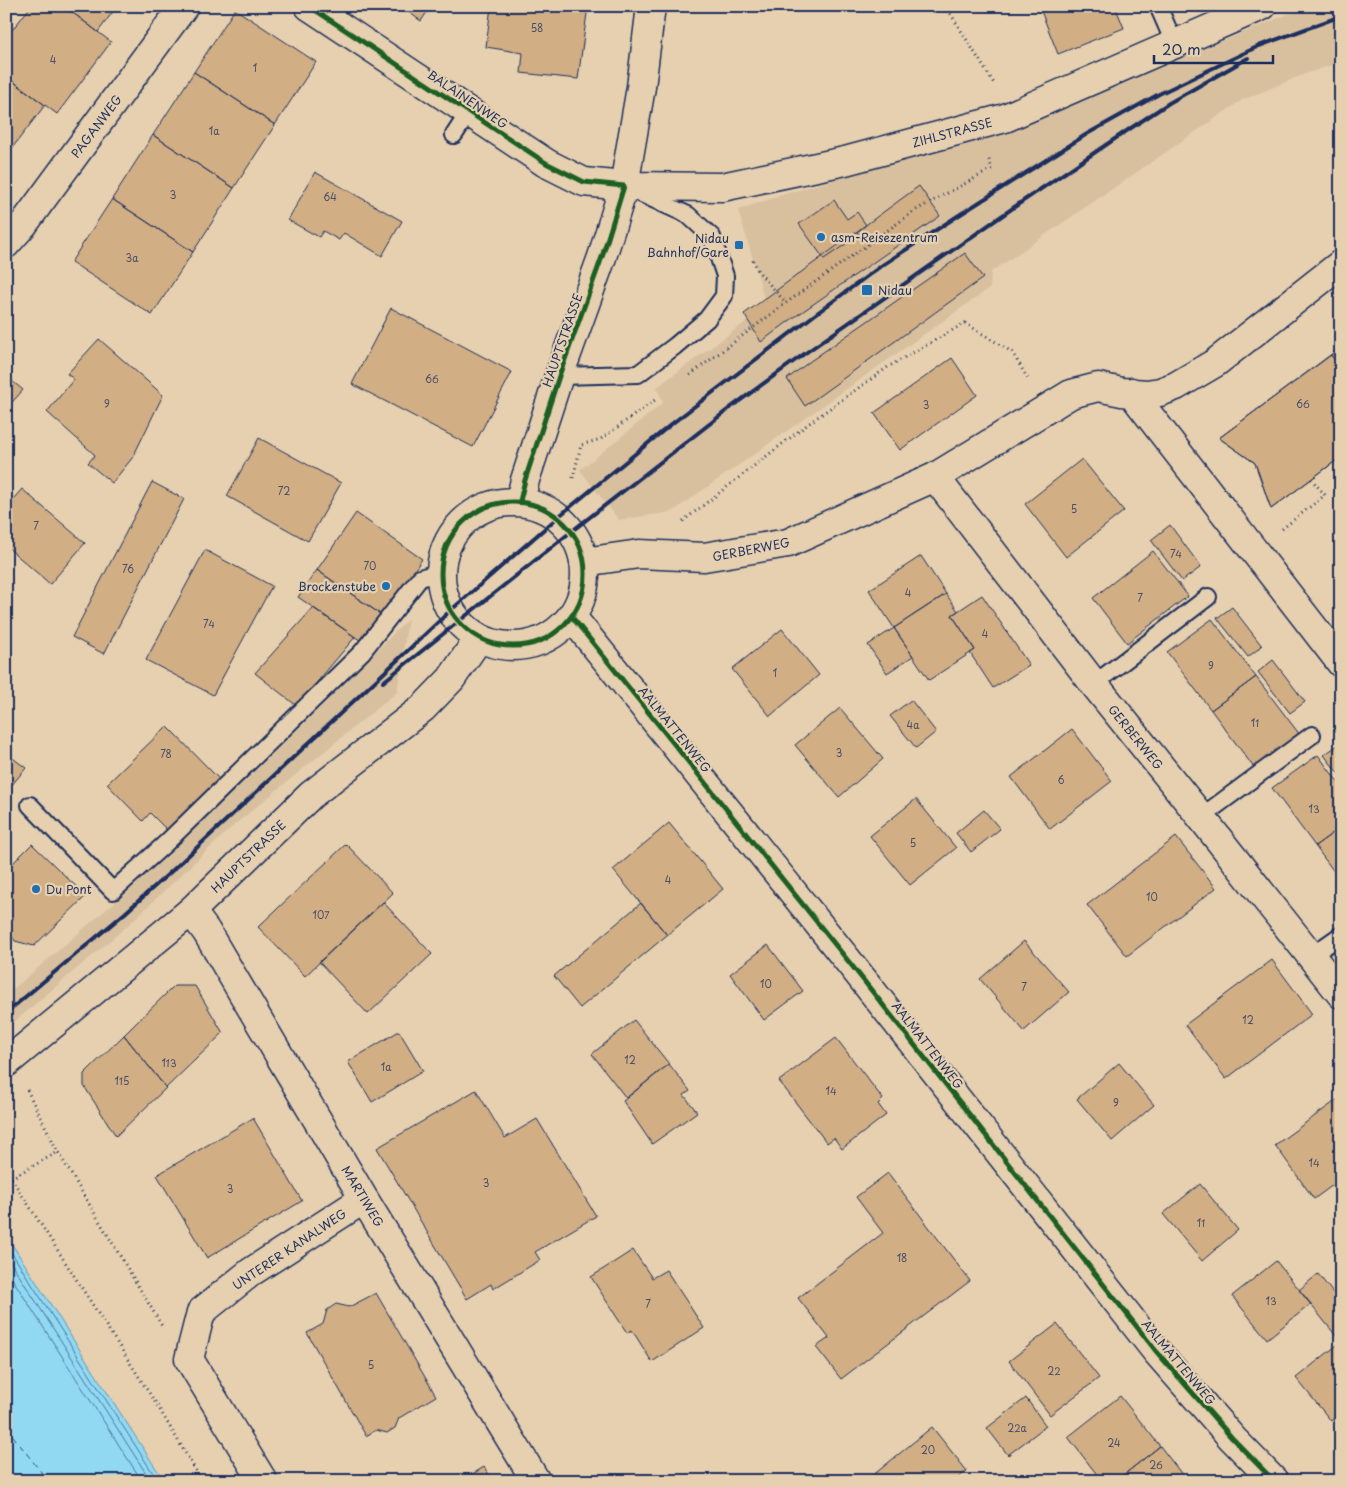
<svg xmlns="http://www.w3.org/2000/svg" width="1347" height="1487" font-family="'Playpen Sans',sans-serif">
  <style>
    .built { fill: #d8c09f }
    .water { fill: #91d9f3; stroke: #6295b7 }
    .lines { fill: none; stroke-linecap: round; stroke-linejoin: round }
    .shore { stroke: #4a739a; stroke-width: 1 }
    .ferry { stroke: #27406d; stroke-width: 1; stroke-dasharray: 6 5; stroke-linecap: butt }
    .building { fill: #d1ae84; stroke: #1b2f5e }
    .service-casing { stroke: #1b2f5e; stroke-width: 20 }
    .minor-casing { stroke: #1b2f5e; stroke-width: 31 }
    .secondary-casing { stroke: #1b2f5e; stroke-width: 31 }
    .path { stroke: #1b2f5e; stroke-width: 3; stroke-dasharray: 1 4; stroke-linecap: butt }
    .service { stroke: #e6d0af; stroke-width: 16 }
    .minor { stroke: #e6d0af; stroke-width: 28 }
    .secondary { stroke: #e6d0af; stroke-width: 28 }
    .rail { stroke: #1b2f5e; stroke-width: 4 }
    .cycleway-casing { stroke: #e6d0af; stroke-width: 8 }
    .cycleway { stroke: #1b5e20; stroke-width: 5 }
    .poi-dot { fill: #1f6fb2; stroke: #e6d0af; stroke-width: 2 }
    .labels { text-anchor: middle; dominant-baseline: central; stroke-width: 4.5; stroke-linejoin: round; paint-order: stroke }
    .number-label { font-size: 10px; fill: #484f68 }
    .street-label { font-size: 12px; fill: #1b2f5e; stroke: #e6d0af }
    .poi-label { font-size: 12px; fill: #1b2f5e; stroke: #e6d0af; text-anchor: start }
  </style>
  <rect width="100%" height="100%" fill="#e6d0af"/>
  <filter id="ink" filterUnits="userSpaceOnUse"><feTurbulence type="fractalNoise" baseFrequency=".02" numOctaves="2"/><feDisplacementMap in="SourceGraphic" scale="10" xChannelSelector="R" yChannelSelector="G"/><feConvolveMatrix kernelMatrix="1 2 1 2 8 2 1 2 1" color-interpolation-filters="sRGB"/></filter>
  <g filter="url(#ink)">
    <path class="built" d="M1308,6H1341V62L1305,74L1242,100L991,272L990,288L672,512L619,520L580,470L663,403L657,387L766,307L756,269L738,210L782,195L1023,123Z
      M408,619L397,692L233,826L127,926L6,1029V995L136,884L312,716Z"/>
    <path class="water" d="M6,1235L164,1481H6Z"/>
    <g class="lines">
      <path class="shore" d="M6,1244L158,1481
        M6,1255L151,1481
        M6,1269L142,1481"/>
      <path class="ferry" d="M6,1427L48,1481"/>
    </g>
    <path class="building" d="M31,6H64L111,42L57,114L6,76V38Z
      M64,6H117L98,32Z
      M400,6H431L421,21Z
      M491,6H588L578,79L521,73L523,53L486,47Z
      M1039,6H1115L1124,28L1058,54Z
      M235,9L316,62L275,125L194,72Z
      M194,72L275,125L234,188L153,135Z
      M6,76L45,105L6,156Z
      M153,135L234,188L193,252L112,199Z
      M315,172L402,221L382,256L344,233L339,240L323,231L319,237L288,220Z
      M919,186L940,216L789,321L761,342L744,314Z
      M112,199L193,252L152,315L71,262Z
      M834,200L847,219L857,212L866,225L857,232L859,235L824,259L799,224Z
      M965,253L983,278L805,406L787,379L809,362Z
      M391,308L512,372L473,447L352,384Z
      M99,339L163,395L133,457L112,483L88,463L95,455L47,412L74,379L67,374Z
      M1341,347V457L1271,509L1255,463L1219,438Z
      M1341,347V368L1331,355Z
      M1331,355L1341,368V457L1271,509L1255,463L1219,438Z
      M952,358L977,395L900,450L874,413Z
      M6,376L23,390L6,409Z
      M259,438L341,483L308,541L227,496Z
      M1082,459L1124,511L1066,557L1025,504Z
      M152,482L184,499L104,654L72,637Z
      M22,489L85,543L50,584L6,546V507Z
      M356,513L422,559L383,616L317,570Z
      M1170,525L1201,567L1182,581L1151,540Z
      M205,550L272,586L213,695L146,660Z
      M1153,551L1188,596L1127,643L1093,598Z
      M921,556L946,594L894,628L869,590Z
      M317,570L383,616L364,643L298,597Z
      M946,594L958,611L952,615L975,650L929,680L894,628Z
      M982,595L1029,665L993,688L970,653L975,650L952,615Z
      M1232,607L1262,646L1248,657L1217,618Z
      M313,608L355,637L297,706L255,673Z
      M1212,619L1256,677L1211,710L1167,652Z
      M894,628L913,656L887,673L868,645Z
      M782,629L819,675L770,716L732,669Z
      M1273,660L1305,702L1290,713L1258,672Z
      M1256,677L1300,735L1255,769L1211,710Z
      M911,700L936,732L916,748L890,716Z
      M840,708L883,759L839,797L795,745Z
      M167,726L220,780L168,831L150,813L143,821L107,784Z
      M1072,729L1112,781L1050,829L1011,777Z
      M1338,745L1341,749V777L1324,755Z
      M6,753L26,768L6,792Z
      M1318,755L1341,786V827L1315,846L1272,788Z
      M916,799L956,848L910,885L870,836Z
      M984,810L1000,829L971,852L956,833Z
      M669,823L723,889L667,935L613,870Z
      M1341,827V881L1315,846Z
      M1176,837L1216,888L1127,956L1087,905Z
      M32,844L86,896L34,946L15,941L6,926V870Z
      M346,844L393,893L305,976L258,927Z
      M383,902L432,954L368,1014L319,962Z
      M641,903L667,935L580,1008L554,976Z
      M1024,941L1069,992L1024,1031L980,979Z
      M768,945L803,991L764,1020L730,974Z
      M1272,960L1312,1014L1226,1079L1185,1025Z
      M174,986H195L223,1033L166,1088L124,1035Z
      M634,1020L669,1064L626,1098L592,1054Z
      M399,1031L423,1071L372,1102L348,1062Z
      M124,1035L166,1088L116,1136L84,1086V1074Z
      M836,1038L883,1099L878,1104L886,1115L842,1149L834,1138L827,1143L779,1081Z
      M1119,1063L1154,1105L1112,1141L1077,1099Z
      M669,1064L690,1091L684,1095L697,1112L652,1144L623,1101Z
      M476,1090L505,1138L537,1119L596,1216L535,1252L540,1260L493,1289L491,1284L467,1299L377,1148Z
      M1341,1097V1179L1314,1199L1275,1145Z
      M253,1118L302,1201L207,1258L157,1175Z
      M888,1173L970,1281L841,1379L816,1347L829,1338L798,1298L883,1233L856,1197Z
      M1200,1184L1238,1230L1202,1261L1163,1214Z
      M633,1250L652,1278L666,1270L704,1328L652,1362L632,1330L627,1333L591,1277Z
      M1276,1261L1311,1304L1267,1339L1232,1296Z
      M1318,1274L1341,1303V1342L1299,1290Z
      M376,1293L436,1396L399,1418L395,1428L387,1433L376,1430L366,1436L307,1333L323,1324L327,1310L336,1304L349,1307Z
      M1057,1324L1099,1378L1050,1415L1009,1361Z
      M1341,1342V1413L1331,1421L1296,1378Z
      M1120,1396L1160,1446L1116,1481H1102L1068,1437Z
      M1026,1398L1046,1426L1008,1455L987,1428Z
      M932,1427L967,1471L954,1481H866Z
      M1160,1446L1187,1481H1116Z
      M484,1467L493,1481H461Z
      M644,1474L648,1481H633Z"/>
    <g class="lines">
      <g class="service-casing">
        <path id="service" d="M1158,6L1175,45
          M454,135L469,112
          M559,376L638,374L675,346L707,319L724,296L725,276L712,237L688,215L635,191
          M1094,684L1208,597
          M30,805L113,891L166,843L362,652L420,578L440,572
          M1201,817L1312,735
          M1311,956L1341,935"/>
      </g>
      <g class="minor-casing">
        <path id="minor" d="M309,6L546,163L584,182L624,186L722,187L845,161L1005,118L1262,6
          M6,244L23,225L184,6
          M1131,392L1341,663
          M935,477L1094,684L1201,817L1341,994
          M584,562L639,554L704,557L788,543L935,477L1071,394L1098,387L1122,392L1146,394L1160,392L1176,386L1215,363L1341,264
          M572,617L853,967L1156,1351L1232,1438L1274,1481
          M191,911L206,931L364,1199L536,1481
          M263,1481L189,1359L201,1312L251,1272L364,1199"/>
      </g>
      <g class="secondary-casing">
        <path id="secondary" d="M520,501L525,480L559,376L602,257L624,186L641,87L651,6
          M441 574a72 72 0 1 1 144 0a72 72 0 1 1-144 0Z
          M6,1063L191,911L311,795L423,708L451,679L479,638"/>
      </g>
      <path class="path" d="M944,6L950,13L995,85
        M753,260L758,271L786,303
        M690,375L786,303L916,210L992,169L988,157
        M573,478L581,445L601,439L655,400
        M683,521L812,421L888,367L965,323L1012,352L1028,379
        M1282,529L1325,495L1311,479
        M27,1090L58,1152L162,1326
        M6,1170L157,1405L202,1481
        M11,1178L58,1152"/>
      <use href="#service" class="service"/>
      <use href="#minor" class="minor"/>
      <use href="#secondary" class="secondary"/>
      <path class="rail" d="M383,682L572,531L730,408L804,354L1023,201L1131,128L1169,103L1248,58
        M6,1013L125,913L175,868L450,611L558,517L674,422L813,316L881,266L956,217L1087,134L1159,94L1259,46L1341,16"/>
      <g class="cycleway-casing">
        <path id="cycleway" d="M309,6L546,163L584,182L624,186L602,257L559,376L525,480L520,501
          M441 574a72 72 0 1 1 144 0a72 72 0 1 1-144 0Z
          M572,617L853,967L1156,1351L1232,1438L1274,1481"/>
      </g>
      <use href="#cycleway" class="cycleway"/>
    </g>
  </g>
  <g class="poi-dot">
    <circle cx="821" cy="237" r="5"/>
    <rect x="734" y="240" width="10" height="10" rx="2.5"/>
    <rect x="861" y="284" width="12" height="12" rx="2.5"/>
    <circle cx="386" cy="586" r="5"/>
    <circle cx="36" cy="889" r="5"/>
  </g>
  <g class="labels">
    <g class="number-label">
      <text x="537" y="27">58</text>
      <text x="53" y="59">4</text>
      <text x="255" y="67">1</text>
      <text x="214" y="130">1a</text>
      <text x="173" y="194">3</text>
      <text x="330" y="196">64</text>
      <text x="132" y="257">3a</text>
      <text x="432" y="378">66</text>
      <text x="107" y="403">9</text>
      <text x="1303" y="403">66</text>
      <text x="926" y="404">3</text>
      <text x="284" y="490">72</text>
      <text x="1074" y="508">5</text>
      <text x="36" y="525">7</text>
      <text x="1176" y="553">74</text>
      <text x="370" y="565">70</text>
      <text x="128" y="568">76</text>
      <text x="908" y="592">4</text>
      <text x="1140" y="597">7</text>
      <text x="209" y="623">74</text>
      <text x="985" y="633">4</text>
      <text x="1211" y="665">9</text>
      <text x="775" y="672">1</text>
      <text x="1255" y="722">11</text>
      <text x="913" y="724">4a</text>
      <text x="839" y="752">3</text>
      <text x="166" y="753">78</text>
      <text x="1061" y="779">6</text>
      <text x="1314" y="808">13</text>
      <text x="913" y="842">5</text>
      <text x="668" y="879">4</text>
      <text x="1152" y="896">10</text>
      <text x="321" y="914">107</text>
      <text x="766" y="983">10</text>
      <text x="1024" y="986">7</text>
      <text x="1248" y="1019">12</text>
      <text x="630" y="1059">12</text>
      <text x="169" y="1062">113</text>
      <text x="386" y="1066">1a</text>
      <text x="122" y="1080">115</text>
      <text x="831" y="1090">14</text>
      <text x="1116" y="1102">9</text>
      <text x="1314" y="1162">14</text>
      <text x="486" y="1182">3</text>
      <text x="230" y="1188">3</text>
      <text x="1201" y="1222">11</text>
      <text x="902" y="1257">18</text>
      <text x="1271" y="1300">13</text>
      <text x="648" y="1303">7</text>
      <text x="371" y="1364">5</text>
      <text x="1054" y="1370">22</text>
      <text x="1017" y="1427">22a</text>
      <text x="1114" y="1442">24</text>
      <text x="928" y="1449">20</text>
      <text x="1156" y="1464">26</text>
    </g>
    <g class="street-label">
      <text transform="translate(468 99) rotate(34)">BALAINENWEG</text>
      <text transform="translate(96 126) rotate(-53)">PAGANWEG</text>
      <text transform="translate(952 132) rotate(-15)">ZIHLSTRASSE</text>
      <text transform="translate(562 340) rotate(-71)">HAUPTSTRASSE</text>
      <text transform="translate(751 549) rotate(-11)">GERBERWEG</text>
      <text transform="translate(675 729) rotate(51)">AALMATTENWEG</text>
      <text transform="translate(1136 737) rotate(51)">GERBERWEG</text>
      <text transform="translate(248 856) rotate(-44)">HAUPTSTRASSE</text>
      <text transform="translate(928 1045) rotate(52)">AALMATTENWEG</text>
      <text transform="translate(363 1196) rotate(59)">MARTIWEG</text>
      <text transform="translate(289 1249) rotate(-34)">UNTERER KANALWEG</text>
      <text transform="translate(1179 1362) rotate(50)">AALMATTENWEG</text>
    </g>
    <g class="poi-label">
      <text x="831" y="237">asm-Reisezentrum</text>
      <text x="729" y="238" text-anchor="end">Nidau<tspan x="729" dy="14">Bahnhof/Gare</tspan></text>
      <text x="878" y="290">Nidau</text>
      <text x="376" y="586" text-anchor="end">Brockenstube</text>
      <text x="46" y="889">Du Pont</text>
    </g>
  </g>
  <rect width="1347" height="1487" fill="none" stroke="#e6d0af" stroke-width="25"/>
  <rect x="12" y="12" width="1322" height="1462" fill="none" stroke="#1b2f5e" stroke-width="2" filter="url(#ink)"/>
  <path d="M1154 55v8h119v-8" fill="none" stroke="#1b2f5e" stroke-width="2.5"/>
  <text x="1162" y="55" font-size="15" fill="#1b2f5e" stroke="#e6d0af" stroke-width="4" paint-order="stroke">20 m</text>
</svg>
